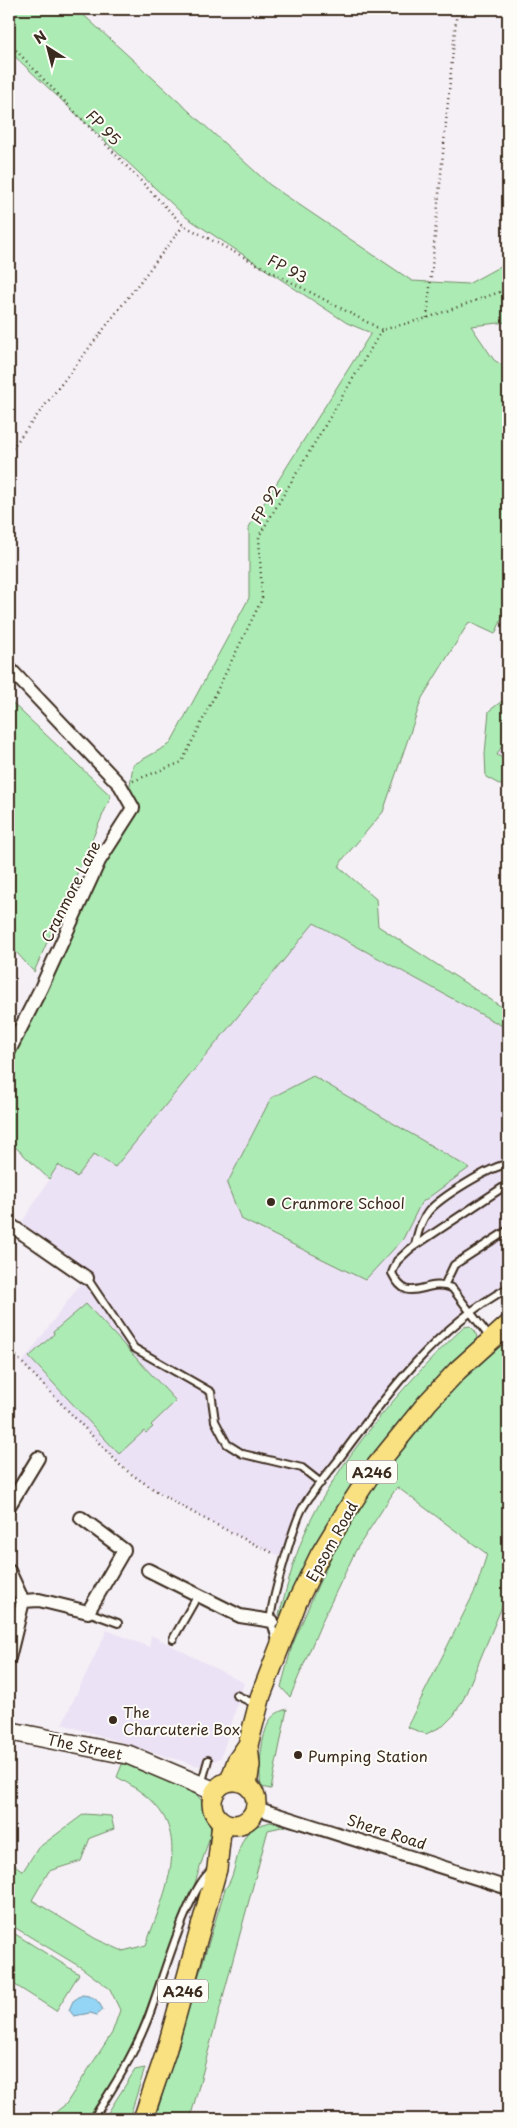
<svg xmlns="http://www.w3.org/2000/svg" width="517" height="2128" font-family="'Playpen Sans',sans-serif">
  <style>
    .built { fill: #ece2f5 }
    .green { fill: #acecb4; stroke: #748b69 }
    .water { fill: #94d4f5; stroke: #70909f }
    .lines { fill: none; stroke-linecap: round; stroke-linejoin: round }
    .lane-casing { stroke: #3b2a1e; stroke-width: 10 }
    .street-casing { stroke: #3b2a1e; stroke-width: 16 }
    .secondary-casing { stroke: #3b2a1e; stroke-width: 21 }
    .primary-casing { stroke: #3b2a1e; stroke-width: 22 }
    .path { stroke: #3b2a1e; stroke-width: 2.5; stroke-dasharray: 1 4; stroke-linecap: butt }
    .lane { stroke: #fdfcf7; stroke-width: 6 }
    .street { stroke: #fdfcf7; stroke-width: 12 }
    .secondary { stroke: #fdfcf7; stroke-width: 18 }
    .primary { stroke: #f9e181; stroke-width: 19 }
    .poi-dot { fill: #3b2a1e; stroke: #fdfcf7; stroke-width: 2 }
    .labels { text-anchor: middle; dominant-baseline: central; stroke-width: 4; stroke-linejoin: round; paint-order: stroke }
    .shield { fill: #fdfcf7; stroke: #75695f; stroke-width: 1 }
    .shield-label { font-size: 14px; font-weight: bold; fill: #3b2a1e }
    .street-label { font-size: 15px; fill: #3b2a1e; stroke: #fdfcf7 }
    .poi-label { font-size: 15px; fill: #3b2a1e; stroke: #fdfcf7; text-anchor: start }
  </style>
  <rect width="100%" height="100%" fill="#f5f0f6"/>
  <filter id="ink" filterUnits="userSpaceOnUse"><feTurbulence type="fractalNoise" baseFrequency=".02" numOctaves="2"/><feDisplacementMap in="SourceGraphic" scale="10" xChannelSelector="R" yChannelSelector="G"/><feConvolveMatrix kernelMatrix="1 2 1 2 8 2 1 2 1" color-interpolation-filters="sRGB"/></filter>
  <g filter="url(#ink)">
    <path class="built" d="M508,734V761L497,755Z
      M314,923L508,1029V1288L442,1336L386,1398L301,1511L286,1559L208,1521L140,1481L106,1451L22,1363L89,1272L20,1225L49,1180L9,1141Z
      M107,1630L149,1647L151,1635L244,1683L221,1758L198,1766L62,1724Z"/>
    <path class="green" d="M9,9H77L270,185L412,281L468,284L508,262V322L471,326L494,360L508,369V606L495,634L469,622L422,698L383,812L343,859L339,867L376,899L378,926L508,1011V1029L314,923L115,1167L94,1154L77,1177L58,1165L49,1179L9,1141V1051L124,825L133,765L170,744L249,598V527L371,333L347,323L186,217L9,51Z
      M9,700L111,796L34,972L9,944Z
      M502,701L508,703V734L497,755L508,761V789L486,777L485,754L489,711Z
      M313,1076L469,1168L421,1203L403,1239L365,1280L241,1219L227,1184L271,1098Z
      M86,1304L176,1401L151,1425L153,1427L146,1433L144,1431L119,1454L29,1357L54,1334L53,1332Z
      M470,1326L475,1331L477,1337L473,1346L429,1386L372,1457L314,1546L282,1616L279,1615C287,1588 293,1561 304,1535C334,1464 408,1379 464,1327Z
      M508,1336V1592L464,1698L454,1715L443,1726L426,1734L407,1727L476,1589L487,1554L397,1487L356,1550L323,1619L290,1697L281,1687L292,1646L318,1585L341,1535L371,1487L446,1391Z
      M287,1709L271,1789L261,1787C258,1770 261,1735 270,1720C274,1714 280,1711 287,1709Z
      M123,1762L180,1784L198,1796L209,1811L211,1833L195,1883L135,2039L116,2075L87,2119H47L66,2104L112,2033L120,2010L110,1989L82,1968L14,1927L9,1930V1861L23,1871L38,1848L84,1814L111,1816L114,1829L90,1838L81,1861L49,1871L32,1900L96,1939L123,1951L146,1945C160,1904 190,1845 157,1807C146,1794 131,1785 117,1777Z
      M270,1822L286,1826L268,1830L190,2119H155L225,1889C239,1872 234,1841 254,1827C258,1825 265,1824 270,1822Z
      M12,1932L79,1974L56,2011L9,1981V1938Z
      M145,2068L129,2119H104L135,2070Z"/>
    <path class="water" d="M82,1995C93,1996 98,1999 103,2010L97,2015L90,2013L74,2016L69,2010L73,2001Z"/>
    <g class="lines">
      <g class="lane-casing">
        <path id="lane" d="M415,1245C418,1233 420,1222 428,1212C439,1198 491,1166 508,1164
          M87,1278L134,1348L211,1392L215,1421L227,1444L243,1454L302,1468L321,1483
          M444,1286L454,1265L508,1230
          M491,1339L452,1288C424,1277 409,1308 392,1273L397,1261L410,1249L508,1184
          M88,1612L118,1623
          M173,1639L198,1595
          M276,1642C275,1635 272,1627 271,1620C269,1606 294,1526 301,1511C311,1492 327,1475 339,1459C386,1395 437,1326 508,1288
          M236,1695L257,1705
          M201,1785L208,1760
          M93,2119C113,2088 133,2056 147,2021C160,1988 186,1894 209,1873"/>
      </g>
      <g class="street-casing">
        <path id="street" d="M9,668L120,785L133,808L99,861L41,988L9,1051
          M9,1224L87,1278
          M9,1506L38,1458
          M148,1570L240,1616L272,1621
          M9,1571L23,1601L9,1658
          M23,1601L39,1600L88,1612L124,1550L81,1518
          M256,1808L508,1888"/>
      </g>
      <g class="secondary-casing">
        <path id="secondary" d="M9,1731L129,1755L214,1791"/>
      </g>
      <g class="primary-casing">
        <path id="primary" d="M212 1803a22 22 0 1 1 44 0a22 22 0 1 1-44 0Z
          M230,1781L237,1761L248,1745L261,1695L297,1602L320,1555L346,1512L373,1470L428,1402L458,1370L508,1325
          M247,1785L250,1765L248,1745
          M143,2119L166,2052L217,1869L222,1822"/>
      </g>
      <path class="path" d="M9,43L183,225L382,330
        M427,318L457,9
        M9,452L183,226
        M133,781L182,762L262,599L259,536L382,330L427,318L508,289
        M9,1349L122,1467C169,1503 222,1528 275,1554"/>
      <use href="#lane" class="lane"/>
      <use href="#street" class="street"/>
      <use href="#secondary" class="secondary"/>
      <use href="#primary" class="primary"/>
    </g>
  </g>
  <g class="poi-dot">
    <circle cx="271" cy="1202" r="5"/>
    <circle cx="113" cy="1720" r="5"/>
    <circle cx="298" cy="1755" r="5"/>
  </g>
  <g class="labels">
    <g class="shield">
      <rect x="347" y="1460.5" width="50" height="23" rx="4"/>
      <rect x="158" y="1979.5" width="50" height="23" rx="4"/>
    </g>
    <g class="shield-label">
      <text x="372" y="1472">A246</text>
      <text x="183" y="1991">A246</text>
    </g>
    <g class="street-label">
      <text transform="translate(104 127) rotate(46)">FP 95</text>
      <text transform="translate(288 268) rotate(28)">FP 93</text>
      <text transform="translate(265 504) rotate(-59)">FP 92</text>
      <text transform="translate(70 891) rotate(-63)">Cranmore Lane</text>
      <text transform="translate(331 1541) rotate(-61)">Epsom Road</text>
      <text transform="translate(85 1746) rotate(12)">The Street</text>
      <text transform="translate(387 1831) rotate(18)">Shere Road</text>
    </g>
    <g class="poi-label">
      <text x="281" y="1202">Cranmore School</text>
      <text x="123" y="1711">The<tspan x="123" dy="17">Charcuterie Box</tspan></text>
      <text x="308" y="1755">Pumping Station</text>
    </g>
  </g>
  <rect width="517" height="2128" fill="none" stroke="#fdfcf7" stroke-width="30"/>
  <rect x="15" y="15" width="487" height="2098" fill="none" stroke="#3b2a1e" stroke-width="2" filter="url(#ink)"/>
  <g transform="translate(48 48) rotate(324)" stroke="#fdfcf7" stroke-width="4" paint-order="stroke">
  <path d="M0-4L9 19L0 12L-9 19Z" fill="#3b2a1e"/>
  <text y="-8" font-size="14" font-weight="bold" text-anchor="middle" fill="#3b2a1e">N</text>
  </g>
</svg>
